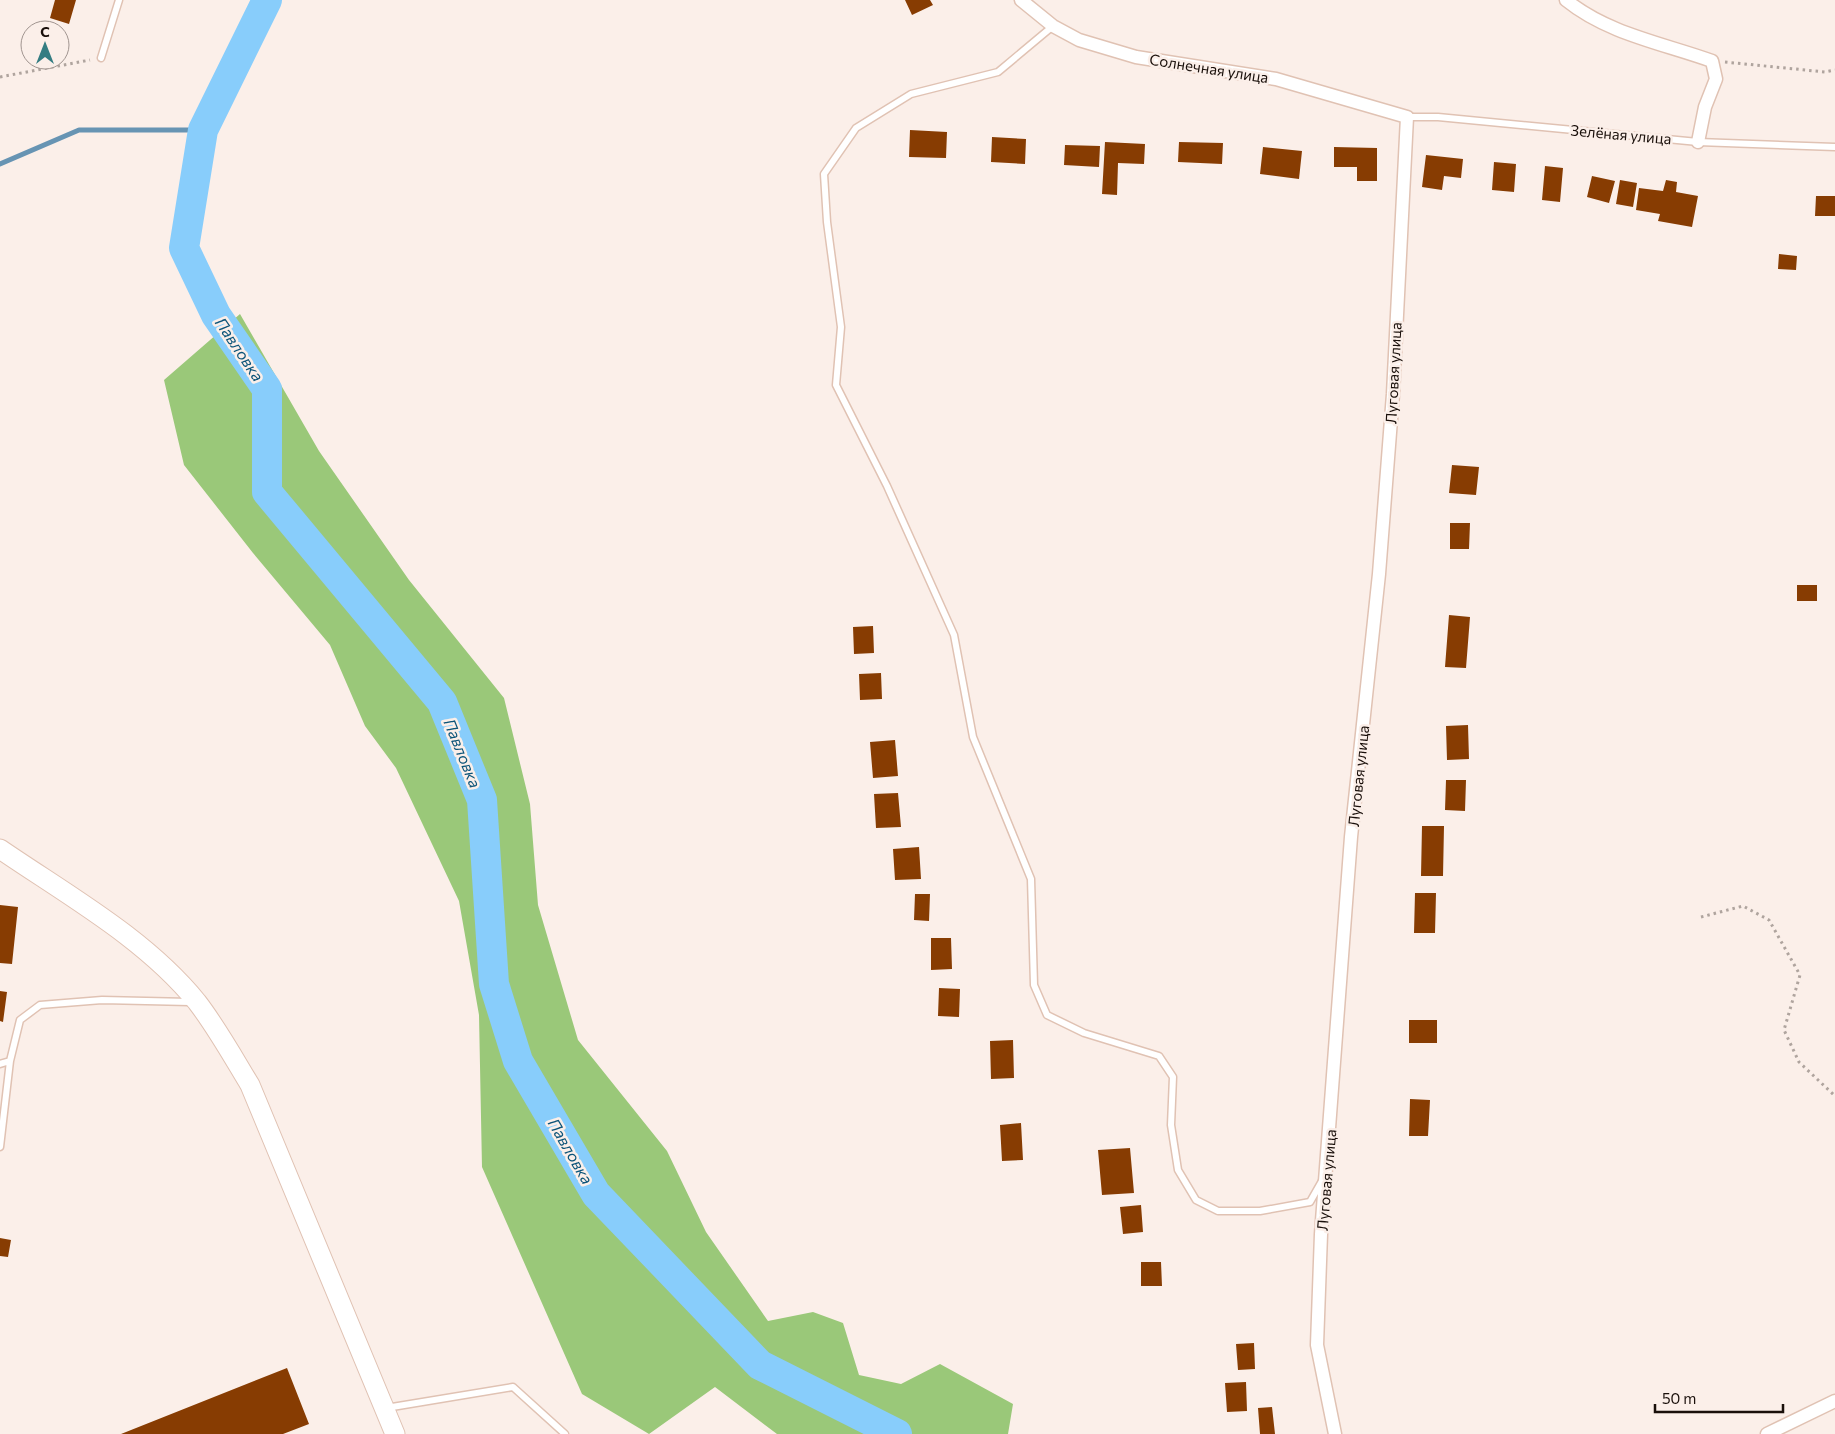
<svg xmlns="http://www.w3.org/2000/svg" width="1835" height="1434" font-family="Commissioner,sans-serif">
  <style>
    .forest { fill: #9ac879 }
    .lines { fill: none; stroke-linecap: round; stroke-linejoin: round }
    .stream { stroke: #6794b3; stroke-width: 5 }
    .river { stroke: #88cdfb; stroke-width: 30 }
    .building { fill: #873c02 }
    .lane-casing { stroke: #e0c2b3; stroke-width: 9 }
    .street-casing { stroke: #e0c2b3; stroke-width: 15 }
    .secondary-casing { stroke: #e0c2b3; stroke-width: 21 }
    .path { stroke: #afa49e; stroke-width: 3; stroke-dasharray: 2.5 4; stroke-linecap: butt }
    .lane { stroke: #fff; stroke-width: 6 }
    .street { stroke: #fff; stroke-width: 12 }
    .secondary { stroke: #fff; stroke-width: 19 }
    .labels { text-anchor: middle; dominant-baseline: central; stroke-width: 5; stroke-linejoin: round; paint-order: stroke }
    .street-label { font-size: 15px; fill: #190f0a; stroke: #fbefe9 }
    .water-label { font-size: 16px; font-style: italic; fill: #0c5479; stroke: #fbefe9 }
  </style>
  <rect width="100%" height="100%" fill="#fbefe9"/>
  <path class="forest" d="M240,314L319,451L409,580L504,698L530,804L538,905L578,1040L667,1151L706,1232L768,1321L813,1312L843,1323L859,1375L901,1384L940,1364L1013,1404L1008,1434H777L715,1387L649,1434L582,1394L482,1167L479,1015L459,901L396,768L365,726L330,645L253,553L184,465L164,380Z"/>
  <g class="lines">
    <path class="stream" d="M0,164L79,130H203"/>
    <path class="river" d="M267,0L203,130L184,248L216,315L267,389V492L442,702L482,800L494,984L518,1061L596,1194L760,1365L897,1434"/>
  </g>
  <path class="building" d="M55,0H76L69,24L50,18Z
    M905,0H930L933,5L912,15Z
    M910,130L947,132L946,158L909,157Z
    M992,137L1026,139L1025,164L991,162Z
    M1105,142L1145,144L1144,164L1118,163L1117,195L1102,194Z
    M1179,142L1223,143L1222,164L1178,162Z
    M1065,145L1100,146L1099,167L1064,165Z
    M1263,147L1302,151L1299,179L1260,174Z
    M1334,147L1377,148V181H1357V167H1334Z
    M1426,155L1463,159L1461,178L1444,176L1442,190L1422,187Z
    M1494,162L1516,164L1514,192L1492,190Z
    M1545,166L1563,168L1560,202L1542,200Z
    M1592,176L1615,181L1609,203L1587,197Z
    M1620,180L1637,183L1633,207L1616,204Z
    M1666,180L1677,182L1676,192L1698,196L1692,227L1658,221L1660,214L1636,210L1639,188L1663,191Z
    M1816,196H1835V216H1815Z
    M1779,254L1797,256L1796,270L1778,269Z
    M1452,465L1479,467L1476,495L1449,493Z
    M1450,523H1470L1469,549H1450Z
    M1797,585H1817V601H1797Z
    M1449,615L1470,617L1466,668L1445,667Z
    M873,626L874,653L854,654L853,627Z
    M881,673L882,699L860,700L859,674Z
    M1468,725L1469,759L1447,760L1446,726Z
    M895,740L898,776L873,778L870,742Z
    M1446,780H1466L1465,811L1445,810Z
    M898,793L901,827L876,828L874,794Z
    M1422,826H1444L1443,876H1421Z
    M919,847L921,879L895,880L893,849Z
    M1415,893H1436L1435,933H1414Z
    M915,894H930L929,921L914,920Z
    M0,905L18,907L12,964L0,963Z
    M931,938H951L952,969L931,970Z
    M939,988L960,989L959,1017L938,1016Z
    M0,991L7,992L3,1022L0,1021Z
    M1409,1020H1437V1043H1409Z
    M1013,1040L1014,1078L991,1079L990,1041Z
    M1410,1099L1430,1100L1428,1136H1409Z
    M1021,1123L1023,1160L1002,1161L1000,1125Z
    M1130,1148L1134,1193L1102,1195L1098,1150Z
    M1141,1205L1143,1232L1123,1234L1120,1207Z
    M0,1238L11,1240L8,1257L0,1256Z
    M1141,1262H1161L1162,1286H1141Z
    M1254,1343L1255,1369L1238,1370L1236,1344Z
    M287,1368L309,1424L283,1434H121Z
    M1246,1382L1247,1411L1227,1412L1225,1383Z
    M1272,1407L1275,1434H1260L1258,1408Z"/>
  <g class="lines">
    <g class="lane-casing">
      <path id="lane" d="M1053,26L998,72L911,94L856,128L824,174L827,222L841,327L836,385L887,486L954,635L973,737L1031,879L1034,985L1047,1015L1084,1033L1159,1056L1173,1077L1171,1125L1178,1170L1196,1200L1218,1211H1260L1310,1202L1322,1181
        M101,58L119,0
        M1407,117H1438L1698,142L1835,147
        M0,1064L10,1061L20,1020L40,1005L102,1000L190,1002
        M0,1147L10,1061
        M386,1408L513,1387L565,1434"/>
    </g>
    <g class="street-casing">
      <path id="street" d="M1021,0L1053,26L1079,40L1136,57L1276,79L1407,117L1393,394L1379,574L1351,837L1321,1234L1317,1345L1335,1434
        M1566,0C1608,34 1662,43 1712,61L1716,79L1705,107L1698,142
        M1767,1434L1835,1401"/>
    </g>
    <g class="secondary-casing">
      <path id="secondary" d="M0,849C67,895 145,938 197,1002C217,1028 233,1057 250,1085L395,1434"/>
    </g>
    <path class="path" d="M1725,62L1825,72L1835,70
      M0,77L90,60
      M1701,917L1743,906L1769,920L1800,975L1784,1030L1799,1062L1835,1096"/>
    <use href="#lane" class="lane"/>
    <use href="#street" class="street"/>
    <use href="#secondary" class="secondary"/>
  </g>
  <g class="labels">
    <g class="street-label">
      <text transform="translate(1209 68) rotate(9)">Солнечная улица</text>
      <text transform="translate(1621 134) rotate(5)">Зелёная улица</text>
      <text transform="translate(1393 373) rotate(-87)">Луговая улица</text>
      <text transform="translate(1358 776) rotate(-84)">Луговая улица</text>
      <text transform="translate(1326 1180) rotate(-85)">Луговая улица</text>
    </g>
    <g class="water-label">
      <text transform="translate(240 349) rotate(56)">Павловка</text>
      <text transform="translate(463 753) rotate(68)">Павловка</text>
      <text transform="translate(571 1151) rotate(60)">Павловка</text>
    </g>
  </g>
  <g transform="translate(45 45)"><circle r="24" fill="#fbefe9" stroke="#a19590"/>
  <path d="M0-4L9 19L0 12L-9 19Z" fill="#347d82"/>
  <text y="-8" font-size="14" font-weight="bold" text-anchor="middle" fill="#190f0a">С</text>
  </g>
  <path d="M1655 1404v8h128v-8" fill="none" stroke="#190f0a" stroke-width="2.5"/>
  <text x="1662" y="1404" font-size="15" fill="#190f0a" stroke="#fbefe9" stroke-width="4" paint-order="stroke">50 m</text>
</svg>
